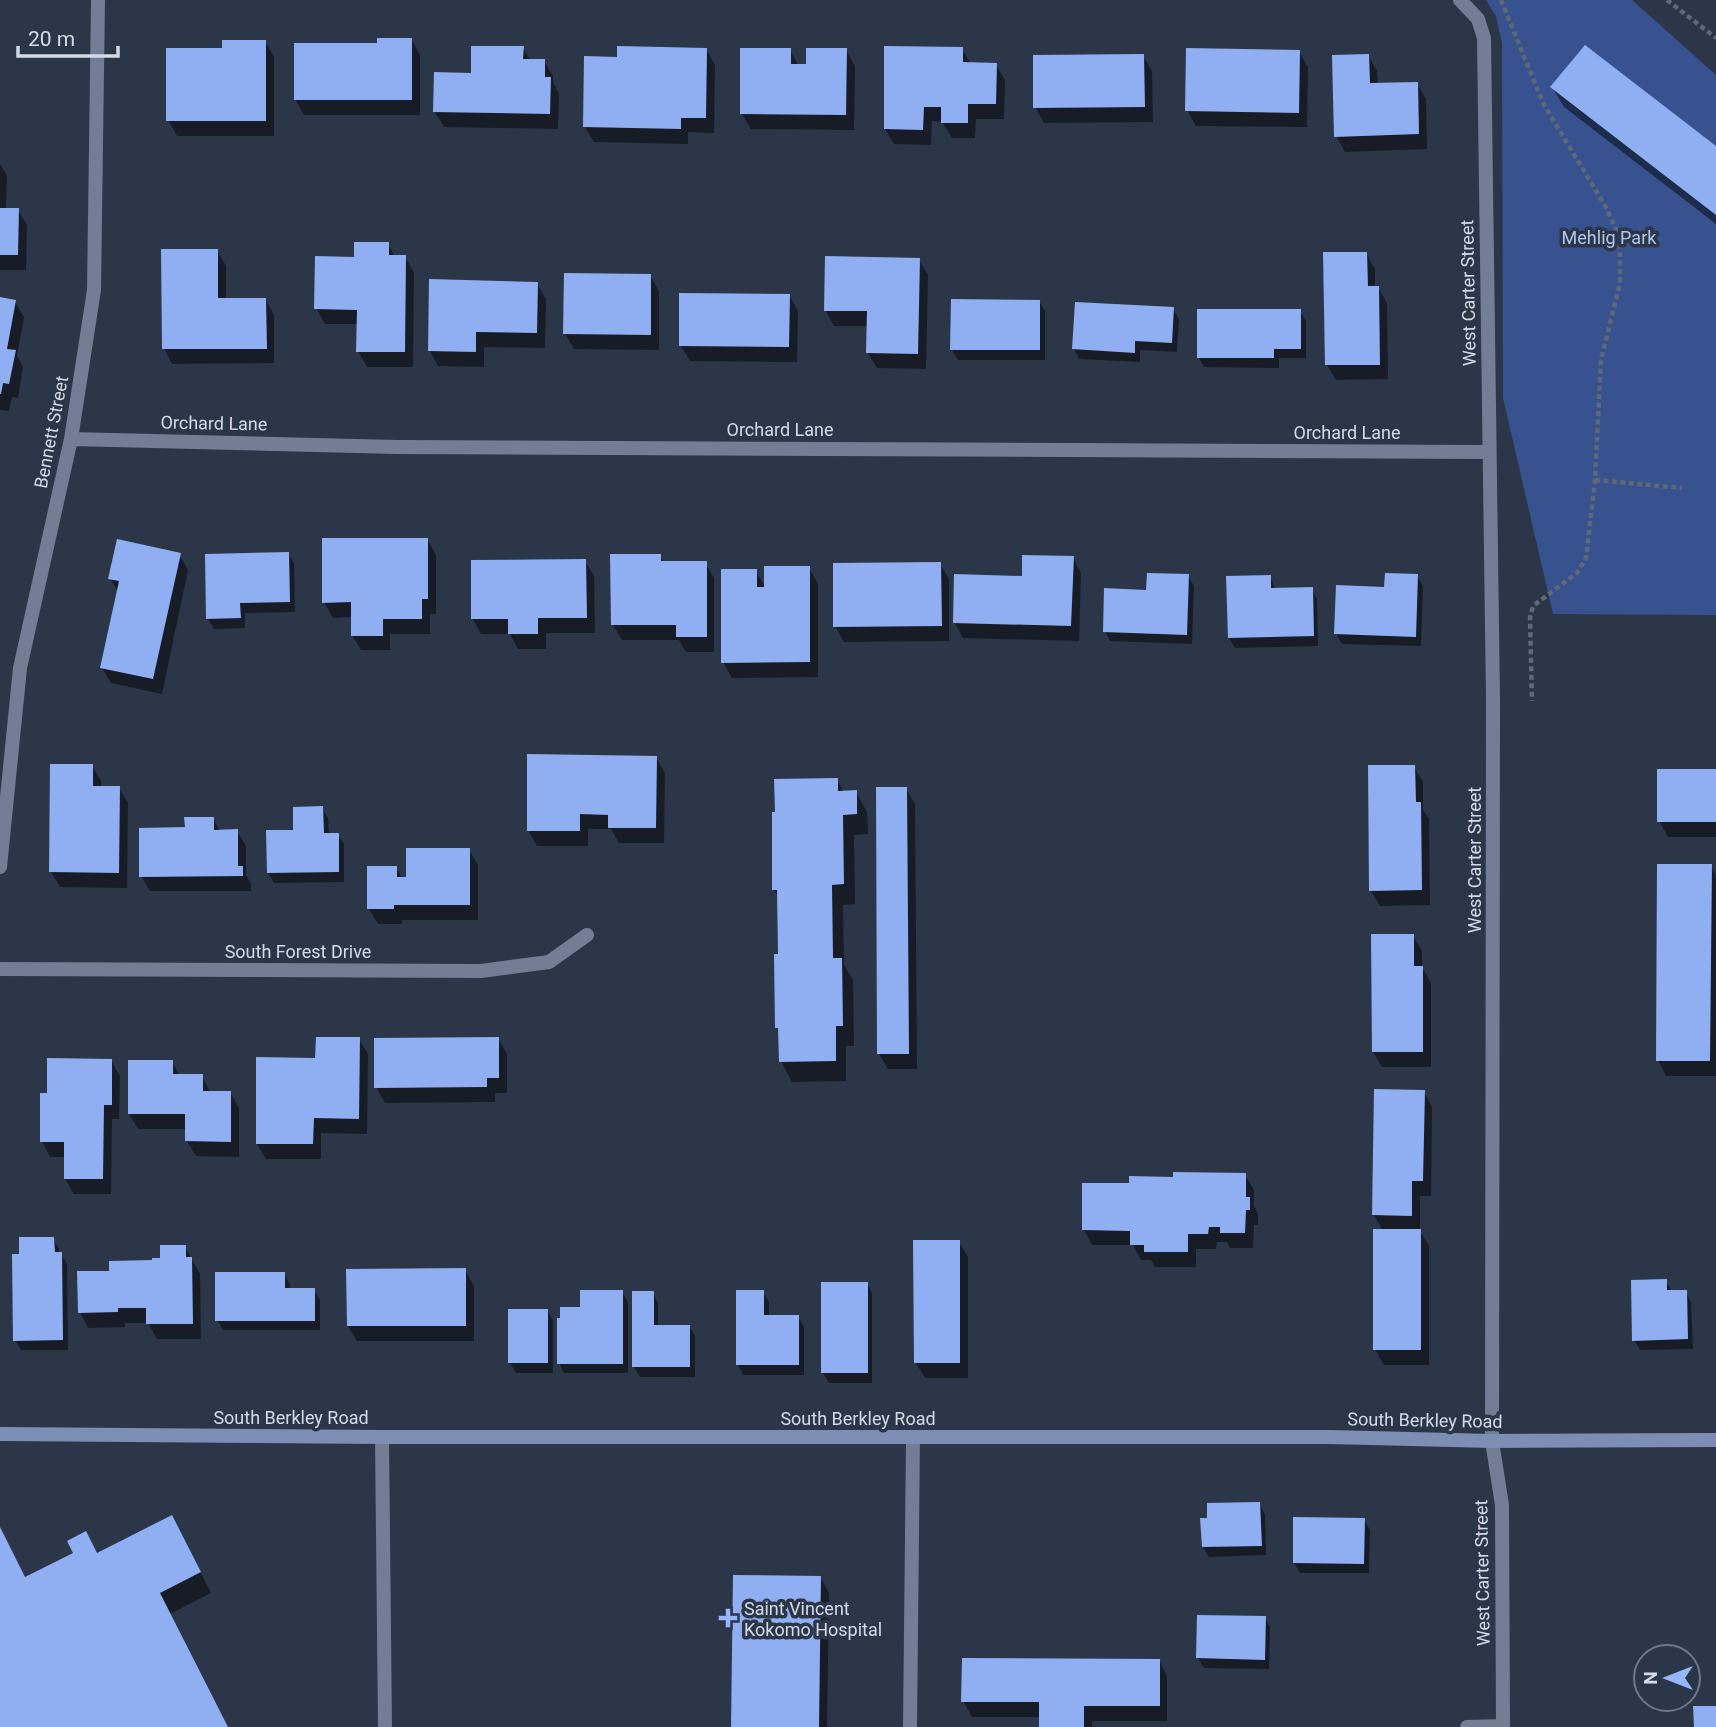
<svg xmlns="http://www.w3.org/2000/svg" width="1716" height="1727" font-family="Roboto,sans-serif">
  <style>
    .green { fill: #38528f }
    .shadow { fill: #0007 }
    .building { fill: #90aff2 }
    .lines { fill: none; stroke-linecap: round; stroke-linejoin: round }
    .path { stroke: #5f6879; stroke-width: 4.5; stroke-dasharray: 5 3.5; stroke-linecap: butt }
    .lane { stroke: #737d94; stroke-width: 14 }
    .street { stroke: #737d94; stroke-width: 14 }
    .secondary { stroke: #7d8eb4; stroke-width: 14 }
    .poi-dot { fill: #96b6fd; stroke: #2c3649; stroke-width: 2.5 }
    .labels { text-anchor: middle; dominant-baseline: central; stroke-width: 7; stroke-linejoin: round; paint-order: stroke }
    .park-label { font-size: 18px; fill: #b2c6f0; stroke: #2c3649 }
    .street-label { font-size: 18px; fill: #d4dae7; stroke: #2c3649 }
    .poi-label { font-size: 18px; fill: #d4dae7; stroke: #2c3649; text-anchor: start }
  </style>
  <rect width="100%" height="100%" fill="#2c3649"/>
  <path class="green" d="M1486,0H1632L1716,75V615L1553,614L1503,398L1502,43L1496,16Z"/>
  <path class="shadow" d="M411,39L420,55V115H304L295,99L379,45Z
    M265,41L274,57V136H177L168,120Z
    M523,48L530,60L544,61L553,76V82L559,94L558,129L444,127L435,112L473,75Z
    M706,49L715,65L714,133L688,132V144L594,142L585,127L619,59Z
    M962,49L971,64L996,65L1005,80L1004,119H976L975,138H952L942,122L932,121L931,145L894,144L885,129Z
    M790,50L799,66H808L846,50L855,66L854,130L751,129L742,114Z
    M1299,52L1308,67L1307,127L1196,126L1187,110Z
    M1368,55L1377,71L1378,85L1417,84L1426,99L1427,149L1345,152L1336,136Z
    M1143,56L1152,71L1153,122L1044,123L1035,107Z
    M1552,87L1716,148V224L1564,107Z
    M0,164L7,176L6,210H18L27,225L26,270H0Z
    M388,244L395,257H405L414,272L413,367H367L358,351V324H325L316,308L356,258Z
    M217,250L226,266V299H265L274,315V363L172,364L164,348Z
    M1366,253L1375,269V287H1378L1387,303L1388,379L1336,380L1327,365Z
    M919,260L928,275L926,369L877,368L868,353V326H834L825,310Z
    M650,275L659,291V350L574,349L565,334Z
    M537,284L546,299L545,348L484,347V367L438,366L430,351Z
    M789,295L798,311L797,362L690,361L681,346Z
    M0,299L15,302L24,317L17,356L23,367L18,398L12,397L9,411L0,410Z
    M1039,301L1045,311V360H958L952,350Z
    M1173,309L1179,319L1177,352L1140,350V362L1079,359L1074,349Z
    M1300,311L1306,321V358H1279V368L1204,367L1198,357Z
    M427,539L436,555V614H430V634H390V650H361L352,635V617L333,618L324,602Z
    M288,553L294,563L295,612L245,613V628L214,629L208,619Z
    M179,554L188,570L162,694L111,683L102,668L119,593L110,578Z
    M660,556L664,563H705L714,578V652H686L679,640H622L613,625Z
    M1073,558L1081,573L1079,641L963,638L954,622L1023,578Z
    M473,561H585L594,576L595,633H546V649H518L510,634H481L473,619Z
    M940,564L949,579V641L844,642L835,626Z
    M809,568L818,584V677L732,678L723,662L756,571L766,589Z
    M1188,576L1194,586L1192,644L1110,641L1105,631L1148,591Z
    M1417,576L1423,586L1421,646L1342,644L1336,634L1386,589Z
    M1270,577L1276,590L1312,589L1317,599L1318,646L1235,648L1229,638Z
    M656,757L665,773L664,843H619L611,829H588V846H537L528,830Z
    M92,766L101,781V788H119L128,803L127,888L60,887L51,872Z
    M1414,767L1423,782V810L1429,819L1430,905L1380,906L1371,891Z
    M1716,771V837H1668L1659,821Z
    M837,780L844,792H856L867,812L868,834L854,835L855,904L843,905L844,965L853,980L854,1046H846V1081L792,1082L781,1061L780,1033L777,1027L779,956V898L774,890Z
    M906,789L915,804L917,1069H888L879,1054Z
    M322,808L328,818L329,835H338L344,844V882L274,883L268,873L295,831Z
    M213,818L220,831H237L246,846V875L251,884V891H150L141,876L187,829Z
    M469,850L478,865V920H402V924H378L369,909L396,868L403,879Z
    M1711,866L1716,876V1076H1666L1658,1060Z
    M1413,936L1422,951V967L1431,983V1067H1382L1373,1052Z
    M498,1038L507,1054V1093H495V1102L385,1103L376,1087Z
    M359,1039L368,1054L367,1134L321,1133V1159H266L257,1144L317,1060Z
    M111,1060L120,1076L119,1119H112L111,1194H74L65,1179V1157H50L42,1141L49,1094Z
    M172,1062L180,1076H202L210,1092H230L239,1108V1157L196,1156L187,1141V1129H138L129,1114Z
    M1424,1092L1432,1107L1431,1196H1420V1231L1429,1246V1365H1384L1375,1349L1383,1231L1374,1215Z
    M1245,1175L1254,1190V1206L1258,1214V1225H1254L1253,1248H1230L1227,1242H1217L1216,1249H1196V1267H1155L1151,1260H1141L1133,1245H1092L1084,1230L1131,1185L1175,1178Z
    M53,1239L59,1249V1254H61L67,1264L68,1350H21L15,1340L21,1255Z
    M959,1242L968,1257V1378H925L916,1363Z
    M185,1247L200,1274L201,1339H157L148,1323H125V1327L88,1328L80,1312L111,1272L161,1260Z
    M465,1270L474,1286V1341H357L348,1326Z
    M284,1274L290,1284V1290H314L320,1300V1330H223L217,1320Z
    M1666,1281L1672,1292H1686L1691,1302L1693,1349L1640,1350L1634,1340Z
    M867,1283L872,1293V1383H829L823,1373Z
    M622,1292L628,1302V1373H564L559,1363L581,1309Z
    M763,1292L769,1302V1317H798L804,1327V1375H743L738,1365Z
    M653,1293L658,1303V1326H689L695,1336V1377H640L634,1367Z
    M547,1310L553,1320V1373H516L510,1363Z
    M1259,1504L1265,1514L1266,1555L1209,1557L1203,1547Z
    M1364,1520L1370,1530L1369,1573H1300L1294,1563Z
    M0,1530L26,1579L97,1555L183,1538L211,1593L170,1614L228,1727H0Z
    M820,1577L829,1593L827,1727H733Z
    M1265,1617L1270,1627L1269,1669L1204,1668L1198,1658Z
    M1159,1660L1167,1676V1721H1092V1727H1040V1717H972L963,1701Z"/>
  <path class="building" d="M377,38H412V100H294V43H377Z
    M222,40H266V121H166V48H222Z
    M1585,45L1716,146V215L1550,87Z
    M471,46H524L523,59H545V77H551L550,114L433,112L434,72L471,73Z
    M617,46L707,48L706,118H681V129L583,127L584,56L617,57Z
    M884,46L963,47V62L997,63L996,104H968V123H941V107H924L923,130L884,129Z
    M740,48H791V64H806V48H847L846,115L740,114Z
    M1186,48L1300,50L1299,113L1185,111Z
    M1144,54L1145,107L1033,108V55Z
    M1369,54L1370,83L1418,82L1419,134L1334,137L1332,55Z
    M0,208H19L18,255H0Z
    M354,242H389V255H406L405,352H356L357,310L314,309L315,256L354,257Z
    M161,249H218V298H266L267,349H162Z
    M1323,252H1367L1368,286H1379L1380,365H1325Z
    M825,256L920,258L918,354L866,353L867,311H824Z
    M564,273L651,274V335L563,334Z
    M429,279L538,282L537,333L476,332V352L428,351Z
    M679,293L790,294L789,347L679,346Z
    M0,297L16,300L7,349L16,350L9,384L3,383L1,394H0Z
    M951,299L1040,300V350H950Z
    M1075,302L1174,307L1172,343L1135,341V353L1072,349Z
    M1197,309H1301V349H1274V358H1197Z
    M322,538H428V599H422V619H383V636H351V602L322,603Z
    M117,539L181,553L153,679L100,668L119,581L108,579Z
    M289,552L290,602L240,603L241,618L206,619L205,554Z
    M610,554H661V561H707V637H676V625H611Z
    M1022,555L1074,556L1071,626L953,623L954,574L1022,576Z
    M586,559L587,618H538V634H508V619H471V560Z
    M941,562L942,626L833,627V563Z
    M764,566H810V662L721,663V569H757V587H764Z
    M1147,573L1189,574L1187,635L1103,632L1104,588L1146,590Z
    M1385,573L1418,574L1416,637L1334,634L1336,585L1384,587Z
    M1271,575V588L1313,587L1314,636L1228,638L1226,576Z
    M527,754L657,756L656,828H608V815L580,814V831H527Z
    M50,764H93V786H120L119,873L49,872Z
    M1368,765H1415L1416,802H1421L1422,890L1369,891Z
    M1657,769H1716V822H1657Z
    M838,778V791L857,790V814L843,815L844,884L832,885L833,958H842L843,1026H836V1061L779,1062L778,1028H775L774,954H778L777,890H772V812H775L774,779Z
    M876,787H907L909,1054H877Z
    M323,806L324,833H339V872L267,873L266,830H293V807Z
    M184,817H214V830L238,829V866H243V876L139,877V828L185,827Z
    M406,848H470V905H394V909H367V866H397V877H406Z
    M1657,864H1712L1710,1061H1656Z
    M1371,934H1414V966H1423V1052H1372Z
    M316,1037H360L359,1119L314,1118L313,1144H256V1057L315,1058Z
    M499,1037V1078H487V1087L374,1088V1038Z
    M47,1058L112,1059V1105H104L103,1179H64V1142H40V1093H47Z
    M128,1060H173V1074H203V1091H231V1142L185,1141V1114H128Z
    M1374,1089L1425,1090L1423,1181H1412V1216L1372,1215Z
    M1173,1172L1246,1173V1197H1250V1210H1246L1245,1233H1220V1227H1209L1208,1234H1188V1252H1144V1245H1130V1231L1082,1230V1183H1129V1176L1173,1177Z
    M1373,1229H1421V1350H1373Z
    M19,1237H54L55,1252H62L63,1340L13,1341L12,1254H19Z
    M913,1240H960V1363H914Z
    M160,1245H186V1257H192L193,1324H146V1308H118V1312L78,1313L77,1271H109V1261L152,1260V1258H160Z
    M466,1268V1326H347L346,1269Z
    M215,1272H285V1288H315V1321H215Z
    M1667,1279V1290H1687L1688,1339L1632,1341L1631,1280Z
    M821,1282H868V1373H821Z
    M580,1290H623V1364H557V1318H560V1307H580Z
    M736,1290H764V1315H799V1365H736Z
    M632,1291H654V1325H690V1367H632Z
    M508,1309H548V1363H508Z
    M1260,1502L1262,1546L1202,1547L1200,1518H1207V1503Z
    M172,1515L201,1572L160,1593L228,1727H0V1527L25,1577L73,1553L67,1541L86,1531L97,1553Z
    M1293,1517L1365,1518L1364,1564L1293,1563Z
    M733,1575L821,1576L819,1727H731Z
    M1197,1615L1266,1616L1265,1660L1196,1658Z
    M962,1658L1160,1659V1706H1084V1727H1039V1702H961Z
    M1693,1706H1716V1727H1694Z"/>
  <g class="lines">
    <path class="path" d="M1501,0L1543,103L1607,209L1618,235L1620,255V283L1601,359L1595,480L1586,558L1577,573L1533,606L1530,618L1532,701
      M1667,0L1716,38
      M1595,480L1682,488"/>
    <path class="lane" d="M382,1437L385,1727
      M910,1727L913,1437
      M1467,1727L1503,1726"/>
    <path class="street" d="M1460,0L1478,19L1484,38L1493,700L1492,1441L1502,1505L1503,1727
      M71,439L397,447L1489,452
      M0,867L20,668L71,439L94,290L98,0
      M0,969L481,971L549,962L587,935"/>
    <path class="secondary" d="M0,1434L382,1437H1329L1492,1441L1716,1440"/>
  </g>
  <path class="poi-dot" d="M724.5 1607.5h7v7h7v7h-7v7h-7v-7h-7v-7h7z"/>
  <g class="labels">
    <g class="park-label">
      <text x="1609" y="237">Mehlig Park</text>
    </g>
    <g class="street-label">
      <text transform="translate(1468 293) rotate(-91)">West Carter Street</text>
      <text transform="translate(214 423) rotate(1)">Orchard Lane</text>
      <text x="780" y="429">Orchard Lane</text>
      <text transform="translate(51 432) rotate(-79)">Bennett Street</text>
      <text x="1347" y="432">Orchard Lane</text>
      <text transform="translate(1474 860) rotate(-90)">West Carter Street</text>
      <text x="298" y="951">South Forest Drive</text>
      <text x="291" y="1417">South Berkley Road</text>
      <text x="858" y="1418">South Berkley Road</text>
      <text transform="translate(1425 1420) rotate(1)">South Berkley Road</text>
      <text transform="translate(1482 1573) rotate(-91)">West Carter Street</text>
    </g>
    <g class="poi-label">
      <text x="744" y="1608">Saint Vincent<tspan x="744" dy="21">Kokomo Hospital</tspan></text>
    </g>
  </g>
  <g transform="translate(1667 1678) rotate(270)"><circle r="33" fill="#2c3649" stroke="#6f7888" stroke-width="2"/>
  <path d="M0-5L12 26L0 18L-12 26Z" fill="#96b6fd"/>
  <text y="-10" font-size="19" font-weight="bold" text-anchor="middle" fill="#d4dae7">N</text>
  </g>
  <path d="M18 46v10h100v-10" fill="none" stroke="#d4dae7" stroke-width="3.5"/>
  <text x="28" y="46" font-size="21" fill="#d4dae7" stroke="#2c3649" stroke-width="5" paint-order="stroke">20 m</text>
</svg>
